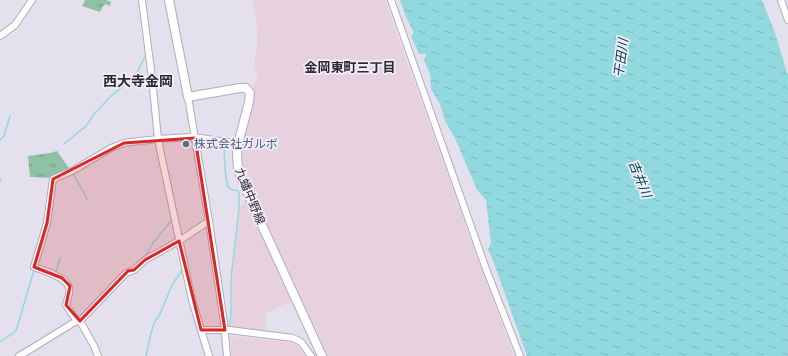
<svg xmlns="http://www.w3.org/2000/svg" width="788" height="356" font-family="'Archivo Narrow','Noto Sans JP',sans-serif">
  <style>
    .industrial { fill: #e7d1de }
    .grass { fill: url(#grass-tufts) }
    .water { fill: url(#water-ripples) }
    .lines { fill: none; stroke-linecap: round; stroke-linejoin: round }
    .stream { stroke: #92d9df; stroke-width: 1.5 }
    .minor-casing { stroke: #b1adbb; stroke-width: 8 }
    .major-casing { stroke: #b1adbb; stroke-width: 10 }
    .minor { stroke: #fff; stroke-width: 6 }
    .major { stroke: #fff; stroke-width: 8 }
    .marked { fill: #d62828; fill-opacity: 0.2; stroke: #d62828; stroke-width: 3; stroke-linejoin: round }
    .service-dot { fill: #5c6f8a; stroke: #f1edfc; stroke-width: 1.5 }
    .labels { text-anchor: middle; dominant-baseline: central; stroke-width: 3.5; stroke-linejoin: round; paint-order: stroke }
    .service-label { font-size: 12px; fill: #4e5e75; stroke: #f1edfc; text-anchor: start }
    .street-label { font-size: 12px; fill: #2c2a30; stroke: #f1edfc }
    .water-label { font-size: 13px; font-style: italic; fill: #004348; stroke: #f1edfc }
    .neighbourhood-label { font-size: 13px; font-weight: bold; fill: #2c2a30; stroke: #f1edfc }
    .quarter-label { font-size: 14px; font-weight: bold; fill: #2c2a30; stroke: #f1edfc }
  </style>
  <defs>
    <pattern id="grass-tufts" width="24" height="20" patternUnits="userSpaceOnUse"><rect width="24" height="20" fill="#8fc2a4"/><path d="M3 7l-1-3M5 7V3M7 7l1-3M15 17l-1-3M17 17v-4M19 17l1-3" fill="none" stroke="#759e86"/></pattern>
    <pattern id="water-ripples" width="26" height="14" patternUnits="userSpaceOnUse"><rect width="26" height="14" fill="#92d9df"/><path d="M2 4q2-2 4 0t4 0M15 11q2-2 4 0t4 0" fill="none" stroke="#7ebac0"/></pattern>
  </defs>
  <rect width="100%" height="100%" fill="#e4e0ee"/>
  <path class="industrial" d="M253,0H385L474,249L514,356H324L241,172L238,155L254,84V81L257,82V77L254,64L258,41L256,17Z
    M246,200L291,301L266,313V333L232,329V279L239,209Z
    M230,336L294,343L297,345L305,356H232Z"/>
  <path class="grass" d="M85,0H106L111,2L110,6L106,4L103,6L100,12L82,6Z
    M57,151L71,171L53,178L30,177L28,156L50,153Z"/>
  <path class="water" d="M400,0H762L775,33L788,76V356H527L494,263L488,249L491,243L486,200L477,190L455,138L445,121L440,104L431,89L430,74L424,60L426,54H419L411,36L414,33L405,15Z"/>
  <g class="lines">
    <path class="stream" d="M173,0L188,76
      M0,140L4,136L10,116
      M64,144L86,126L94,114L111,96L127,83L134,76L138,71L147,52
      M224,144C224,151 225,184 229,188C231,190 236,190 238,191L239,193V209L231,279V310L230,329
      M73,173L87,199
      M0,179L1,181
      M145,257L153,243L172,220
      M56,273L60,258
      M0,342L16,331L34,270
      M146,356L151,333L154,323L160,314L172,285L183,269"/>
    <g class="minor-casing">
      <path id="minor" d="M142,0L152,78L158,139L161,154L192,300L201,330H229L293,338L301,342L311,356
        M391,0L486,269L520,356
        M781,0L788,20
        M0,36L15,25L32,0
        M188,97L209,221L224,323L227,356
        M77,321L66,305C67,300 71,292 69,287C66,277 43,270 34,267L47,223L53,179L72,171L111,148L124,143L131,142L158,139L191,137L201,138L238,144
        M80,321L94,346L98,356
        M201,330L209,356
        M19,356L31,349L73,323L78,321H80L126,273L134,270L145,260L182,239L209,221"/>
    </g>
    <g class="major-casing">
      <path id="major" d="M169,0L188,97L240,88H246L250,93L249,102L238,144L237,154L238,168L240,175L255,210L322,356"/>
    </g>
    <use href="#minor" class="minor"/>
    <use href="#major" class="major"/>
  </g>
  <path class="marked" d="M195,138L225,330H201L179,241L145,260L134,270L128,271L80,321L66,305L70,286L62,278L34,267L47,223L53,179L124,143Z"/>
  <circle class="service-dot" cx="186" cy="144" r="4"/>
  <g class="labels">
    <g class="service-label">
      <text x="194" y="144">株式会社ガルボ</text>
    </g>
    <g class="street-label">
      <text transform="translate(250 196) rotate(68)">九蟠中野線</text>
    </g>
    <g class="water-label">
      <text transform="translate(621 58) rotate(-83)">干田川</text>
      <text transform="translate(640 179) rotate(68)">吉井川</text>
    </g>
    <g class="neighbourhood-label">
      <text x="350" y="67">金岡東町三丁目</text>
    </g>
    <g class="quarter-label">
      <text x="138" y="81">西大寺金岡</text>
    </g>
  </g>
</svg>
